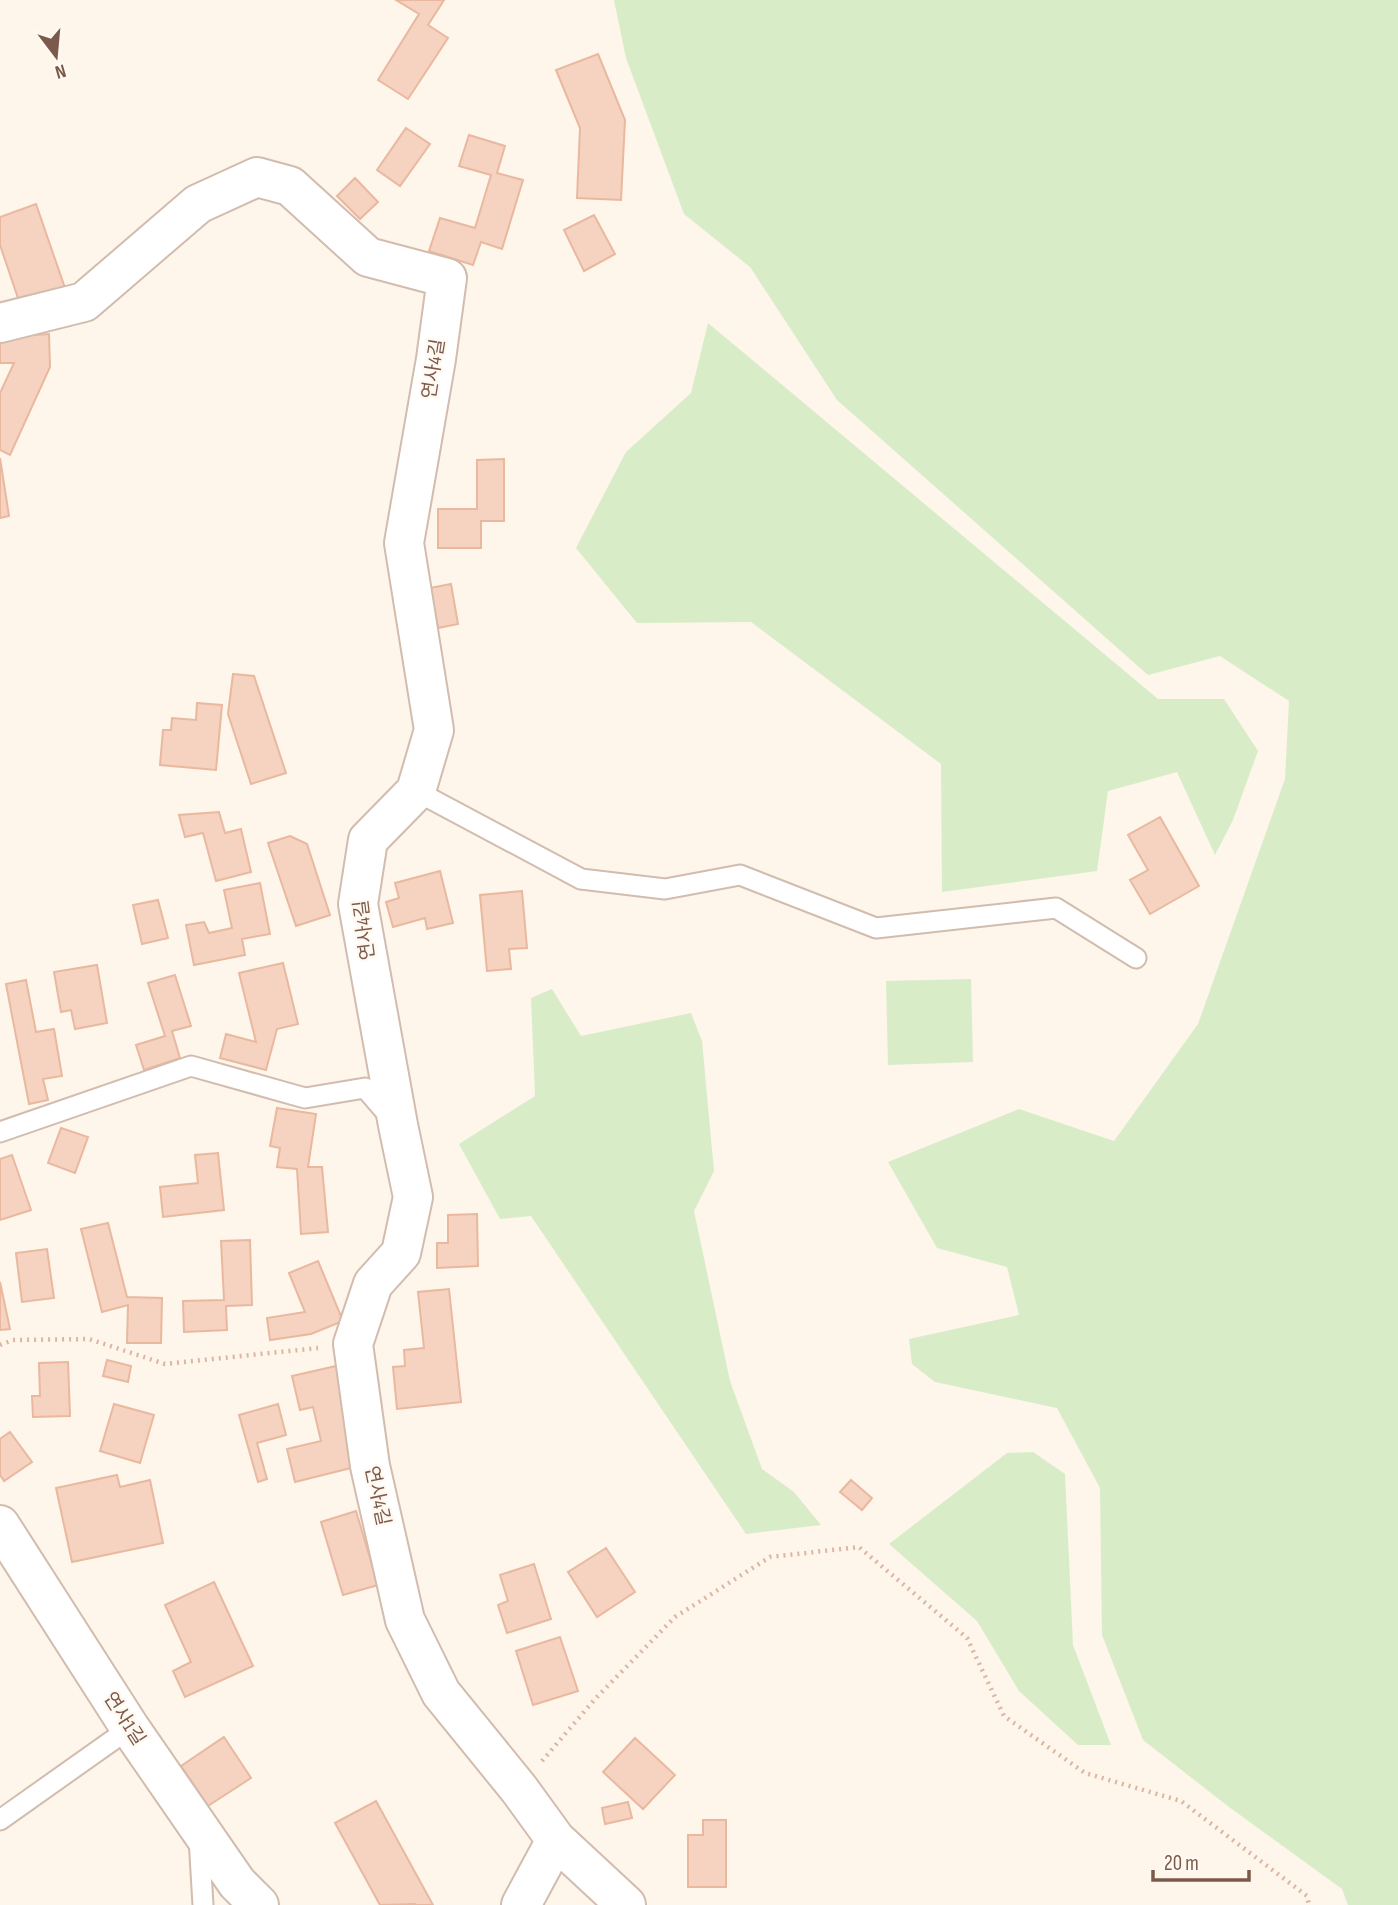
<svg xmlns="http://www.w3.org/2000/svg" width="1398" height="1905" font-family="'Sofia Sans Condensed','Noto Sans KR',sans-serif">
  <style>
    .green { fill: #d8edc7 }
    .building { fill: #f5d3c0; stroke: #e9b89f; stroke-width: 2 }
    .lines { fill: none; stroke-linecap: round; stroke-linejoin: round }
    .service-casing { stroke: #d2bcae; stroke-width: 23 }
    .minor-casing { stroke: #d2bcae; stroke-width: 42 }
    .path { stroke: #dbb6a2; stroke-width: 4.5; stroke-dasharray: 2 5; stroke-linecap: butt }
    .service { stroke: #fff; stroke-width: 19 }
    .minor { stroke: #fff; stroke-width: 38 }
    .labels { text-anchor: middle; dominant-baseline: central; stroke-width: 5; stroke-linejoin: round; paint-order: stroke }
    .street-label { font-size: 19px; fill: #7c5a4b; stroke: #fff9f2 }
  </style>
  <rect width="100%" height="100%" fill="#fef5eb"/>
  <path class="green" d="M614,0H1398V1905H1348L1342,1889L1229,1807L1143,1740L1102,1635L1100,1488L1057,1408L935,1382L912,1364L909,1339L1019,1315L1007,1267L937,1248L888,1162L1019,1109L1114,1141L1198,1024L1285,779L1289,701L1220,656L1148,675L837,400L750,267L684,214L626,58Z
    M708,323L1158,699H1224L1258,751L1233,820L1215,855L1177,772L1108,791L1097,871L942,892L941,764L751,622L637,623L576,548L626,452L691,393Z
    M971,979L973,1062L888,1065L886,981Z
    M552,989L581,1036L691,1013L702,1041L714,1171L694,1211L730,1381L762,1469L794,1492L821,1525L746,1534L531,1216L500,1219L459,1144L535,1096L531,998Z
    M1033,1452L1065,1474L1073,1645L1111,1745H1078L1019,1691L977,1621L889,1544L1007,1453Z"/>
  <path class="building" d="M396,0H444L428,25L448,38L408,99L378,80L419,14Z
    M598,54L625,120L621,200L577,198L580,128L556,70Z
    M406,128L430,144L400,186L377,170Z
    M469,135L505,146L497,173L523,180L502,249L481,242L473,265L429,251L440,218L475,228L491,175L459,166Z
    M355,178L378,202L360,219L337,196Z
    M36,204L66,291L21,307L0,245V217Z
    M594,215L615,254L584,271L564,230Z
    M49,334L50,367L10,455L0,450V393L14,363H0V337Z
    M0,458L9,516L0,518Z
    M504,459V521H481V548H438V509H477V460Z
    M451,584L458,624L438,628L430,588Z
    M233,674L254,676L286,773L251,784L228,714Z
    M197,703L222,705L216,770L160,765L163,730H171L172,718L196,720Z
    M219,812L225,833L241,829L251,872L216,881L203,833L185,837L179,815Z
    M1160,817L1199,886L1150,914L1130,880L1148,870L1128,835Z
    M290,836L307,844L330,915L296,926L268,843Z
    M440,871L453,923L427,929L425,918L393,927L386,902L399,898L395,883Z
    M260,883L270,934L242,939L245,955L194,965L186,925L204,922L209,933L232,928L224,890Z
    M522,891L527,948L509,949L511,969L487,971L480,895Z
    M158,900L168,938L142,944L133,905Z
    M283,963L298,1024L277,1029L266,1070L220,1058L226,1034L256,1042L239,973Z
    M97,965L107,1023L75,1029L71,1010L61,1012L54,972Z
    M175,975L191,1026L172,1031L180,1058L144,1070L136,1045L165,1036L148,983Z
    M26,980L36,1032L54,1029L62,1076L43,1079L48,1100L29,1104L6,984Z
    M277,1108L316,1114L308,1167H322L328,1232L301,1234L297,1169L277,1167L280,1148L270,1146Z
    M61,1128L88,1137L75,1173L48,1163Z
    M218,1153L224,1210L163,1217L160,1187L198,1183L195,1155Z
    M12,1155L31,1210L0,1220V1159Z
    M477,1214L478,1266L437,1268V1243H448V1215Z
    M108,1223L127,1297L162,1298L161,1343H127L128,1305L102,1312L81,1229Z
    M250,1240L252,1305L226,1306L227,1330L184,1332L183,1301L224,1300L221,1241Z
    M47,1249L54,1298L22,1302L16,1253Z
    M318,1261L343,1321L311,1334L270,1340L267,1318L305,1312L289,1273Z
    M0,1282L10,1329L0,1330Z
    M449,1289L461,1402L397,1409L393,1367L405,1366L404,1350L424,1348L418,1292Z
    M107,1360L131,1366L128,1382L103,1376Z
    M68,1362L70,1416L33,1417L32,1396H40L39,1363Z
    M336,1366L359,1466L295,1482L287,1449L321,1441L313,1407L300,1410L292,1376Z
    M114,1404L154,1415L140,1463L100,1451Z
    M278,1404L286,1435L257,1443L267,1479L258,1482L239,1415Z
    M10,1432L32,1462L4,1481L0,1475V1439Z
    M117,1475L120,1487L150,1480L163,1543L72,1562L56,1488Z
    M851,1480L872,1498L862,1510L840,1492Z
    M356,1511L378,1585L343,1595L321,1522Z
    M606,1548L635,1592L597,1617L568,1572Z
    M534,1564L551,1619L507,1633L498,1605L508,1601L500,1575Z
    M214,1582L253,1666L185,1697L173,1671L191,1662L165,1605Z
    M560,1637L578,1691L533,1705L516,1651Z
    M224,1737L251,1778L208,1806L181,1766Z
    M635,1738L675,1775L643,1809L603,1772Z
    M376,1801L433,1905H415V1904L380,1905L335,1823Z
    M628,1802L632,1818L605,1824L602,1808Z
    M703,1820H726V1887H688V1835H703Z"/>
  <g class="lines">
    <g class="service-casing">
      <path id="service" d="M416,791L581,879L665,889L740,875L876,928L1056,908L1136,958
        M0,1132L191,1066L305,1098L365,1088L390,1117
        M0,1820L130,1728
        M199,1838L203,1905"/>
    </g>
    <g class="minor-casing">
      <path id="minor" d="M0,323L84,302L198,204L257,177L290,186L368,257L447,278L436,359L404,543L434,730L416,791L368,840L358,904L398,1125L413,1197L401,1253L373,1284L353,1344L370,1466L405,1620L441,1693L519,1789L556,1840L626,1905
        M0,1525L130,1728L237,1883L259,1905
        M521,1905L556,1840"/>
    </g>
    <path class="path" d="M0,1345L13,1340L89,1339L165,1364L318,1348
      M542,1761L595,1699L675,1617L770,1557L859,1547L967,1638L1004,1716L1085,1773L1181,1801L1307,1896L1309,1905"/>
    <use href="#service" class="service"/>
    <use href="#minor" class="minor"/>
  </g>
  <g class="labels">
    <g class="street-label">
      <text transform="translate(434 369) rotate(-81)">연사4길</text>
      <text transform="translate(365 930) rotate(-97)">연사4길</text>
      <text transform="translate(377 1496) rotate(78)">연사4길</text>
      <text transform="translate(124 1719) rotate(57)">연사1길</text>
    </g>
  </g>
  <g transform="translate(56 56) rotate(164)" stroke="#fff9f2" stroke-width="5" paint-order="stroke">
  <path d="M0-5L12 26L0 18L-12 26Z" fill="#7c5a4b"/>
  <text y="-10" font-size="19" font-weight="bold" text-anchor="middle" fill="#7c5a4b">N</text>
  </g>
  <path d="M1153 1870v10h96v-10" fill="none" stroke="#7c5a4b" stroke-width="3.5"/>
  <text x="1164" y="1870" font-size="21" fill="#7c5a4b" stroke="#fff9f2" stroke-width="5" paint-order="stroke">20 m</text>
</svg>
